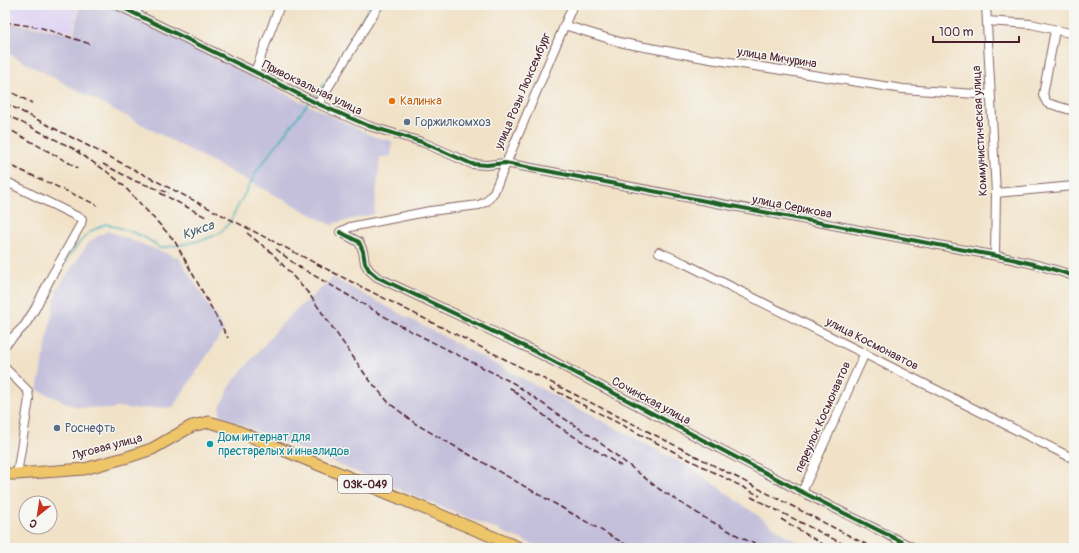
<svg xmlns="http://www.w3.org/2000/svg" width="1079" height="553" font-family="Pangolin,sans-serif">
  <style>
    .built { fill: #e0d4f4 }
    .industrial { fill: #c4c0db }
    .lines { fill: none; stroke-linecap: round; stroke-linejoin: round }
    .stream { stroke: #42b2bb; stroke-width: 1.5 }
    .minor-casing { stroke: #846362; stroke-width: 10 }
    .major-casing { stroke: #846362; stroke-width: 13 }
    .minor { stroke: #fff; stroke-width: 8 }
    .major { stroke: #eec569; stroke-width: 11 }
    .rail { stroke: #4a1f2b; stroke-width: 1.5; stroke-dasharray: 6 3; stroke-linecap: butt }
    .cycleway-casing { stroke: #f6f6f2; stroke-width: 6 }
    .cycleway { stroke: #1b5e20; stroke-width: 4 }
    .food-dot { fill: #e8710a; stroke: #f6f6f2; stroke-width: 1.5 }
    .service-dot { fill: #5c6f8a; stroke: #f6f6f2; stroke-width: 1.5 }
    .culture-dot { fill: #0f9aa8; stroke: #f6f6f2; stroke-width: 1.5 }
    .labels { text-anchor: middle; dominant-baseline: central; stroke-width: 3; stroke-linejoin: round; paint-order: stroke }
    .shield { fill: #f6f6f2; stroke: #7e6067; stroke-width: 1 }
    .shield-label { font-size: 11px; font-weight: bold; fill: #4a1f2b }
    .street-label { font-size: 12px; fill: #4a1f2b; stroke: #f6f6f2 }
    .food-label { font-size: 12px; fill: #c56008; stroke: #f6f6f2; text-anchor: start }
    .service-label { font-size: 12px; fill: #4e5e75; stroke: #f6f6f2; text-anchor: start }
    .culture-label { font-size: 12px; fill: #0d838f; stroke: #f6f6f2; text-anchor: start }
    .water-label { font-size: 13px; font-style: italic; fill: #475a65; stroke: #f6f6f2 }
  </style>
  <rect width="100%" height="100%" fill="#f6f6f2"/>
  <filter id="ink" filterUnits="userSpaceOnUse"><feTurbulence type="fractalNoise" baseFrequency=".025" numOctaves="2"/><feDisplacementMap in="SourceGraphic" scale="8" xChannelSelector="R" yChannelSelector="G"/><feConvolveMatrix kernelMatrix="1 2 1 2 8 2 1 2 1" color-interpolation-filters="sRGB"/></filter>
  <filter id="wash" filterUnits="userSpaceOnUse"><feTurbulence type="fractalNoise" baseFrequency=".012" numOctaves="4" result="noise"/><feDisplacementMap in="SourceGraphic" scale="16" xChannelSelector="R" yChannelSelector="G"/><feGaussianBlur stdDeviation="0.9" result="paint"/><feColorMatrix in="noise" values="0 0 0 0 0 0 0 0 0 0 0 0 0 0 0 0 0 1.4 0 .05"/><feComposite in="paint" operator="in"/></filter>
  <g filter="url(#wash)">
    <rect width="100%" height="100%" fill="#f1e2c7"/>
    <path class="built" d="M5,5H78L73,32L5,20Z"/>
    <path class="industrial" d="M80,5H114L294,98L375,137L392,141L391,156L380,158L374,214L335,223L333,226L5,52V22L74,34Z
      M107,231L179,258L224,330L173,407L134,409L120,407L110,409L77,407L37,390L57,290L89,242Z
      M333,278L691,468L785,535L810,548H542L225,418L220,414V407L232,383L286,319Z"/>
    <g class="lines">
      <path class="stream" d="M313,98C337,71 350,35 371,5
        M41,306C54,282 68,251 89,233C94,229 100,227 106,224C126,230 144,234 160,248L180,245L206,239L220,233L229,223L258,169L309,102
        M5,355C18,344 28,329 36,315"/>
    </g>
  </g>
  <g filter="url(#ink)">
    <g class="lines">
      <g class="minor-casing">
        <path id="minor" d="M117,5L255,72L318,104L369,126L422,142L472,164L487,165L505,163L970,251C1005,257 1040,264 1074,276
          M986,5L996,193L995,255
          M135,14L140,5
          M987,21L1031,24L1074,34
          M564,25L623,43L710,59L903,89L990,95
          M1055,30L1043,95L1047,103L1074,111
          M255,72L280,5
          M318,104L379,5
          M5,181L82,219L81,224L49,281L35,309L25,325L5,345
          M996,193L1074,186
          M340,232L359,242L363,251L365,263L369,270L377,277L532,350L802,492L914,548
          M340,232L350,227L430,211L479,205L487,201L494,192L573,5
          M659,252L684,263L1074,459
          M5,368L28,391L29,399L17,474
          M802,492L865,353"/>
      </g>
      <g class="major-casing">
        <path id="major" d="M5,474H17L84,469L128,457L152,449L192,426L209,422L230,428L520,548"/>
      </g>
      <use href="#minor" class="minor"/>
      <use href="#major" class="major"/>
      <path class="rail" d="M5,22L42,28L90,44
        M5,89L32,103
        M5,103L348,280L657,436L873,548
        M5,114L80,152
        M5,127L78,168
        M76,151L106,171L122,184L174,240L228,338
        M5,163L97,205
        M103,164L135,181L169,193
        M160,193L206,217
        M247,233L272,253L309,294L367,377L389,403L416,424L632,548
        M276,249L301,269
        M298,266L399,325L515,384L556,413L594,438L659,489L705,518L746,540L769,548
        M550,388L760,496
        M514,390L510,388L556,425L621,466
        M751,497L851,548
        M781,519L829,548"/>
      <g class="cycleway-casing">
        <path id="cycleway" d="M117,5L255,72L318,104L369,126L422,142L472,164L487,165L505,163L970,251C1005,257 1040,264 1074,276
          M340,232L359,242L363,251L365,263L369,270L377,277L532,350L802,492L914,548"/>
      </g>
      <use href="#cycleway" class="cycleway"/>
    </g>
  </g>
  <circle class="food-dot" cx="392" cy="101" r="4"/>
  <g class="service-dot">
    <circle cx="407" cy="122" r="4"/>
    <circle cx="57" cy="428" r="4"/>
  </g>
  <circle class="culture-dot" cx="210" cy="444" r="4"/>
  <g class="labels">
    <rect class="shield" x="338" y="475" width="54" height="18" rx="3"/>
    <g class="shield-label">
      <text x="365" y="484">03К-049</text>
    </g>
    <g class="street-label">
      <text transform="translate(777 58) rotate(9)">улица Мичурина</text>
      <text transform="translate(312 88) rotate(26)">Привокзальная улица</text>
      <text transform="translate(523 91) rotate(-67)">улица Розы Люксембург</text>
      <text transform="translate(980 131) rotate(-93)">Коммунистическая улица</text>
      <text transform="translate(792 207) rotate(11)">улица Серикова</text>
      <text transform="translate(872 344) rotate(27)">улица Космонавтов</text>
      <text transform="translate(651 401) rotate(28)">Сочинская улица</text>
      <text transform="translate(823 417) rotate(-66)">переулок Космонавтов</text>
      <text transform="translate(107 447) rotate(-15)">Луговая улица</text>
    </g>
    <g class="food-label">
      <text x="400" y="101">Калинка</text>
    </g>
    <g class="service-label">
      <text x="415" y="122">Горжилкомхоз</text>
      <text x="65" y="428">Роснефть</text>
    </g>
    <g class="culture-label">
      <text x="218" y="437">Дом интернат для<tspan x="218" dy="14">престарелых и инвалидов</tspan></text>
    </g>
    <g class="water-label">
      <text transform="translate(198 230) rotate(-19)">Кукса</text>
    </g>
  </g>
  <rect width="1079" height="553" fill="none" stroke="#f6f6f2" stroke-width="20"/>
  <g transform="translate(38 515) rotate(210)"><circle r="19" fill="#f6f6f2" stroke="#b1a0a2"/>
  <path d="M0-3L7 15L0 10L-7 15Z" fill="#c8321e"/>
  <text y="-6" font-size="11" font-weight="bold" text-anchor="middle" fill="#4a1f2b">С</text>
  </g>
  <path d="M933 36v6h86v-6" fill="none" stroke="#4a1f2b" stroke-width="2"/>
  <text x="939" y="36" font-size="12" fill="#4a1f2b" stroke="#f6f6f2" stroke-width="3" paint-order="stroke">100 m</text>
</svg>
